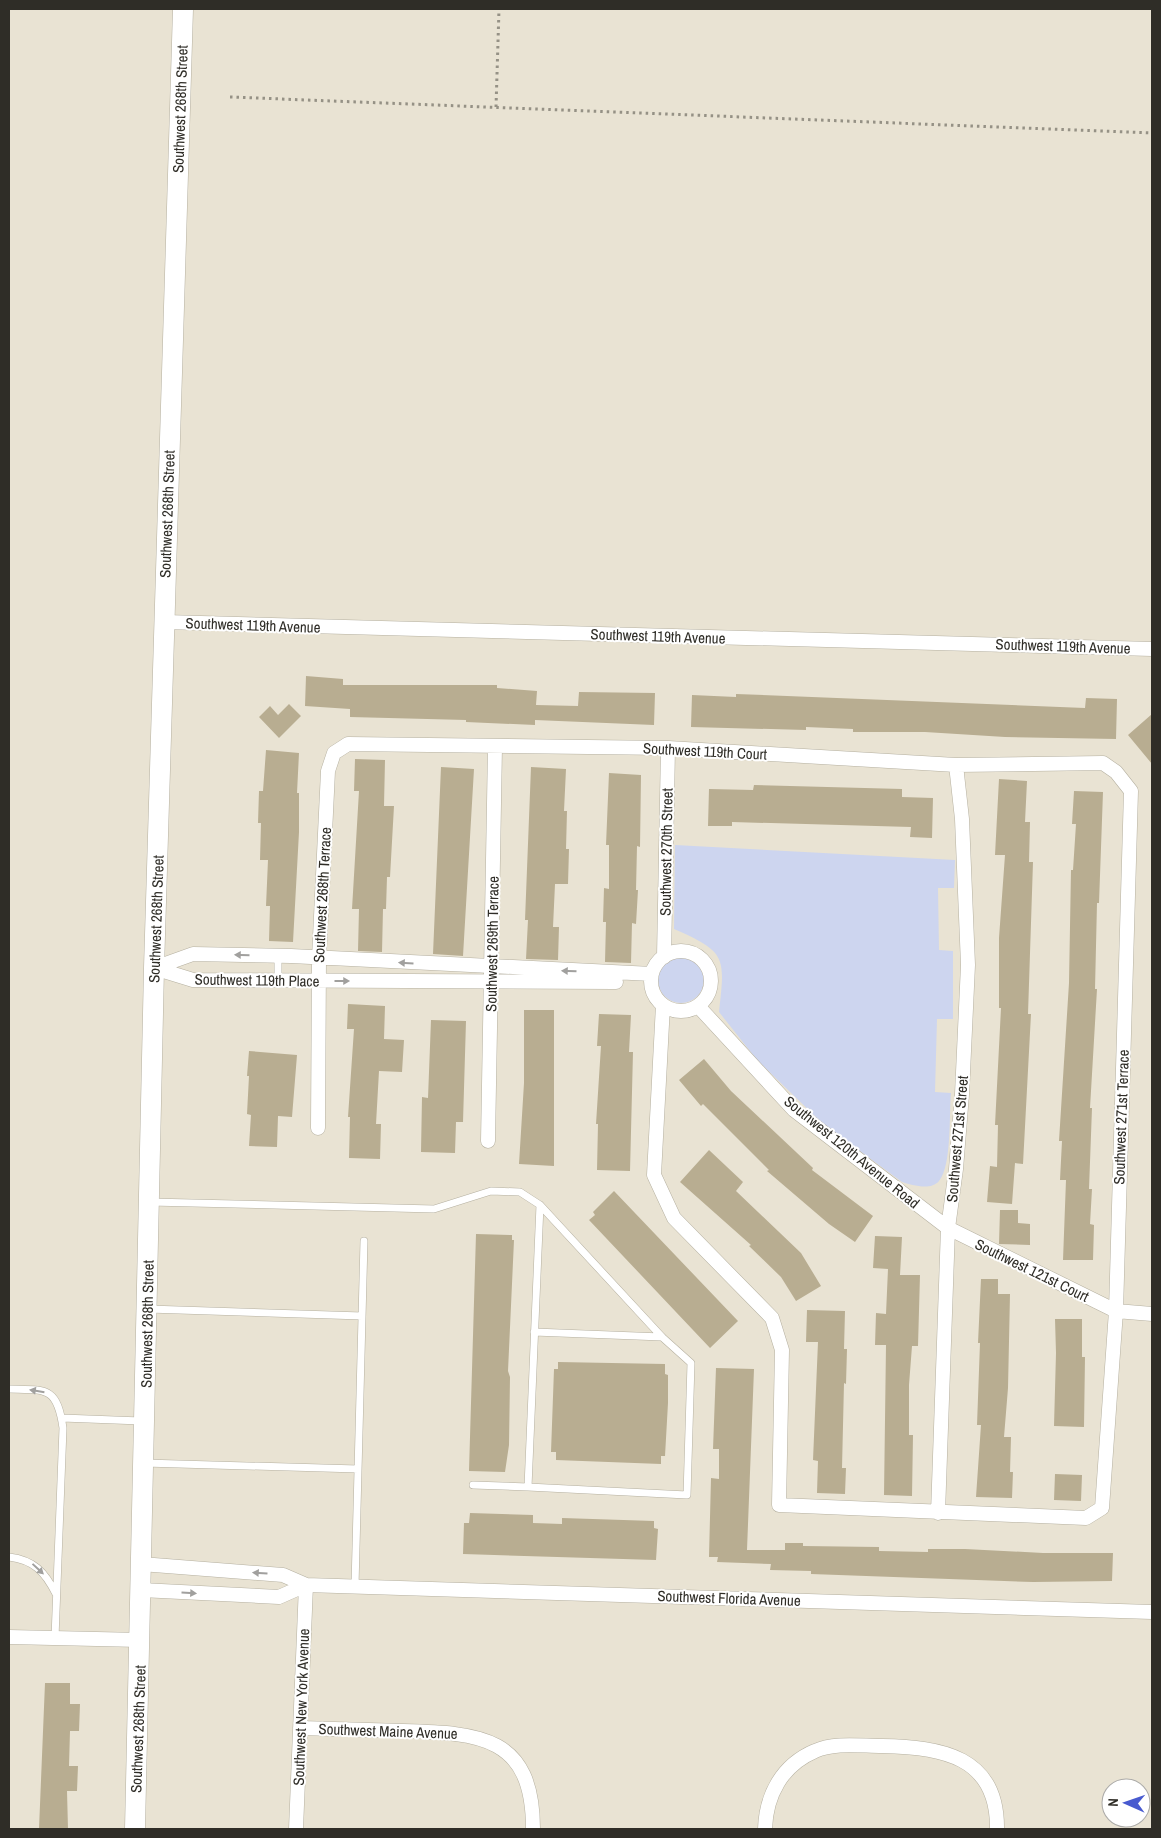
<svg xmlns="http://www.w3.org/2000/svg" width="1161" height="1838" font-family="'Archivo Narrow',sans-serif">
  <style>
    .green { fill: #cdd5ef }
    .building { fill: #b8ad91 }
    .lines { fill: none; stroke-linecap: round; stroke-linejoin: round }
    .lane-casing { stroke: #b5b0a0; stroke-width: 8 }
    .street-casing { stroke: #b5b0a0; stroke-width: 15 }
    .secondary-casing { stroke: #b5b0a0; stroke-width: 21 }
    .path { stroke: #959185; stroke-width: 3; stroke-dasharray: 2.5 4; stroke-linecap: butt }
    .lane { stroke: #fff; stroke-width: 7 }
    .street { stroke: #fff; stroke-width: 14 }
    .secondary { stroke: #fff; stroke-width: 20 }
    .oneway { fill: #a1a09e }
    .labels { text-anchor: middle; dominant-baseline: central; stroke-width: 4; stroke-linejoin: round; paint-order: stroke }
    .street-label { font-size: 15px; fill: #2f2d27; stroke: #fff }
  </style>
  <rect width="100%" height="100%" fill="#e9e3d3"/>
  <path class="green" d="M675,845L955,860L954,888H938L939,950L953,951V1019H937L935,1092L951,1093C949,1113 952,1166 939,1181C931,1191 912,1185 902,1182L823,1124L757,1060L719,1012C725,957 727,952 674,929Z
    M658 980a23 23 0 1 1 46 0a23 23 0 1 1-46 0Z"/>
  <path class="building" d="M306,676L343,679V685H497V688L537,691L536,705L578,706L579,692L655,693L654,725L535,720V725L466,722V720L350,717V709L305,706Z
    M736,694L1085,708L1086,698L1117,699L1116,739L1005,737L925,732H853V729L806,727V730L691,727L692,695L736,697Z
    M289,704L301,716L279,738L259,717L270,706L278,715Z
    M1152,714V764L1128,735Z
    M266,750L299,753L297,793H299V832L293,942L269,941L270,906H266L268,860H260L261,823H258L259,791H263Z
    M355,759L385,760L384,806H394L390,877H387L386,909H383L382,952L358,951L359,909H352L359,791H354Z
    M441,767L474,769L463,956L433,954Z
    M531,767L566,769L564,811H567L566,849H569L568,884H555L553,927H559L558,960L526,959L528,920H525Z
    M609,773L641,775L640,847L637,846L636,890H638L636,924L632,923L631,963L605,962L606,922H603L604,888L609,889V845H606Z
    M999,779L1027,781L1025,822H1030L1029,862H1033L1028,1014H1031L1023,1164L1015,1163L1012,1204L987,1202L990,1166L997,1167L998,1125H995L1001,1008H999V938L1005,855H995Z
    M754,785L902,789V797L933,798L932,838L910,837L911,827L732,822V826H708L709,789L753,790Z
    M1074,791L1103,792L1099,903H1097L1095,989H1097L1090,1108H1092L1089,1189H1092L1090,1224L1094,1225L1093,1260H1063L1066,1180H1060L1062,1141H1059L1069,983L1071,870H1073L1076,824H1072Z
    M348,1004L385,1006L384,1039L404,1040L402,1072L379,1071L376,1124H381L380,1159L349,1158L350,1117H348L354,1029H347Z
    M524,1010H554V1166L519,1164L524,1083Z
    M599,1014L631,1015L629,1052H633L630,1171L597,1170L598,1124H596L601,1046H597Z
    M431,1020L466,1021L463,1122H456L455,1153L421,1152L422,1097L428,1098Z
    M249,1051L297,1055L292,1117L278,1116L277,1147L249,1146L251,1115L247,1114L249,1076H247Z
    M704,1059L731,1091L813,1168L812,1170L873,1216L855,1242L829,1224L767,1171L769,1170L703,1104L701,1106L679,1080Z
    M709,1150L743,1182L736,1191L801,1253L821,1286L796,1301L781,1277L749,1246L751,1245L680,1182Z
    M614,1191L738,1321L710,1348L589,1220L595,1215L593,1212Z
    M1000,1210H1018V1223L1030,1224V1245L999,1244Z
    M476,1234L512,1235V1240H514L508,1371L510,1377L509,1445L505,1472L469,1471Z
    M875,1236L902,1237L900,1275H920L918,1346H912L909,1385V1435H913L912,1496L884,1495L886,1345H875L876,1313L886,1314L888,1269L873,1268Z
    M981,1279H998V1294H1010L1008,1388L1004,1437H1011L1010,1472H1013L1012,1498L976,1497L981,1425H977L980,1343H978Z
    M807,1310L845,1311L844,1349H847L846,1384L844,1383L842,1468H846L845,1494L817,1493L818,1461L813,1460L818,1342H806Z
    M1055,1319H1082V1357H1085L1084,1427L1054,1426L1056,1353Z
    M558,1362L665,1364V1374L668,1375V1403L665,1456H661V1464L556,1460V1452H551L554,1369H558Z
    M716,1368L754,1369L747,1550H785V1543H803V1546L879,1547V1551L928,1552V1549H965L1043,1553H1113L1112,1581L1033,1582L811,1574V1571L770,1570L771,1564L717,1562L718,1557H709L711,1478L719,1479V1449H713Z
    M1055,1474L1082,1475L1081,1501L1054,1500Z
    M470,1513L533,1515V1523L562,1524V1518L654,1521V1528L658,1529L656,1560L463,1554L464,1523H469Z
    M45,1683H70V1704H80L79,1731H70L69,1766H78L77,1791H67L68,1829H39Z"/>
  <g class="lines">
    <g class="lane-casing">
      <path id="lane" d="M278,981V956
        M150,1202L434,1209L491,1191L520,1192L540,1205L662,1337L691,1363L687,1495L528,1487L540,1205
        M148,1309L362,1316
        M534,1332L662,1337
        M9,1389C46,1390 57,1386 63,1428L55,1638
        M62,1418L141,1421
        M144,1463L358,1469
        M473,1485L528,1487
        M9,1557C34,1560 45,1572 56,1594
        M355,1586L364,1241"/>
    </g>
    <g class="street-casing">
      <path id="street" d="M164,622L1152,649
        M651 981a30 30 0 1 1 60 0a30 30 0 1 1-60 0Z
        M664,957L668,748
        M154,968L193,954L291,956L652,974
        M154,968L193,980L616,982
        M698,1006L794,1110L948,1228L1116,1311L1152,1314
        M318,1128L319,958L328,771L334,753L348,744L668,748L956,765L1103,763L1116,772L1131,791L1116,1311L1102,1508L1086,1518L779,1505L782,1350L772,1318L674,1218L654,1175L663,1005
        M488,1141L495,747
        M938,1513L948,1228L956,1169L962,1094L968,965L962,819L956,765
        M141,1564L283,1575L306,1585L1152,1612
        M141,1590L279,1597L306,1585
        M9,1637L140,1640
        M300,1728C334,1729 369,1730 403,1731C480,1733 533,1736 533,1829
        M296,1829L306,1585
        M765,1829C766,1795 782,1765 815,1751C834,1742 861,1746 882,1746C941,1747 998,1756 997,1829"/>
    </g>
    <g class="secondary-casing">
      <path id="secondary" d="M135,1829L154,968L183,9"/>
    </g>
    <path class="path" d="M230,97L1152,133
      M496,107L499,9"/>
    <use href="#lane" class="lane"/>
    <use href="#street" class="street"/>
    <use href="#secondary" class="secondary"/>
  </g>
  <defs><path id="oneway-solid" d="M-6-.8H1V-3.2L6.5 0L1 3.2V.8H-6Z" transform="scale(1.25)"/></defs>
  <g class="oneway">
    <use href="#oneway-solid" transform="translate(242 955) rotate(-179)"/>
    <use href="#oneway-solid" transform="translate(406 963) rotate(-177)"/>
    <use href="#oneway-solid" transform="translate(569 971) rotate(-178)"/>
    <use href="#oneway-solid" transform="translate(342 981)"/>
    <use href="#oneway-solid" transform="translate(37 1391) rotate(-171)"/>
    <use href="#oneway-solid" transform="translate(38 1569) rotate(43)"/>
    <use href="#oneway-solid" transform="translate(260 1573) rotate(-176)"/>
    <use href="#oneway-solid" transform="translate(189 1593) rotate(3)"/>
  </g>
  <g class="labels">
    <g class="street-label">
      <text transform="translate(180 109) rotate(-88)">Southwest 268th Street</text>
      <text transform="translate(167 514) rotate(-88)">Southwest 268th Street</text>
      <text transform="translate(253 625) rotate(2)">Southwest 119th Avenue</text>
      <text transform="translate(658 636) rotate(2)">Southwest 119th Avenue</text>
      <text transform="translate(1063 646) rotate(2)">Southwest 119th Avenue</text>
      <text transform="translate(705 751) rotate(3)">Southwest 119th Court</text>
      <text transform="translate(666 852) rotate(-89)">Southwest 270th Street</text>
      <text transform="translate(322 895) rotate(-87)">Southwest 268th Terrace</text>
      <text transform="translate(156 919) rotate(-88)">Southwest 268th Street</text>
      <text transform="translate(492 944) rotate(-89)">Southwest 269th Terrace</text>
      <text transform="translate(257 980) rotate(1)">Southwest 119th Place</text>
      <text transform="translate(1121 1117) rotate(-88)">Southwest 271st Terrace</text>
      <text transform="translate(957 1139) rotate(-85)">Southwest 271st Street</text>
      <text transform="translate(852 1152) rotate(39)">Southwest 120th Avenue Road</text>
      <text transform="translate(1032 1270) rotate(26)">Southwest 121st Court</text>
      <text transform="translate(147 1324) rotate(-89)">Southwest 268th Street</text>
      <text transform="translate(729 1598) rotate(2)">Southwest Florida Avenue</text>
      <text transform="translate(301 1707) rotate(-88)">Southwest New York Avenue</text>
      <text transform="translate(138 1729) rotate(-88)">Southwest 268th Street</text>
      <text transform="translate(388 1731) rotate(2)">Southwest Maine Avenue</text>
    </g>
  </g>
  <rect width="1161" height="1838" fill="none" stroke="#2f2d27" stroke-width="20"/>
  <g transform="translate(1126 1803) rotate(272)"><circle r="24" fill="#ffffff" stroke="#acaba9"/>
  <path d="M0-4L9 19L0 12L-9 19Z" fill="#485acf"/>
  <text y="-8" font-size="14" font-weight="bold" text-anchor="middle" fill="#2f2d27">N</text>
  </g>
</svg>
